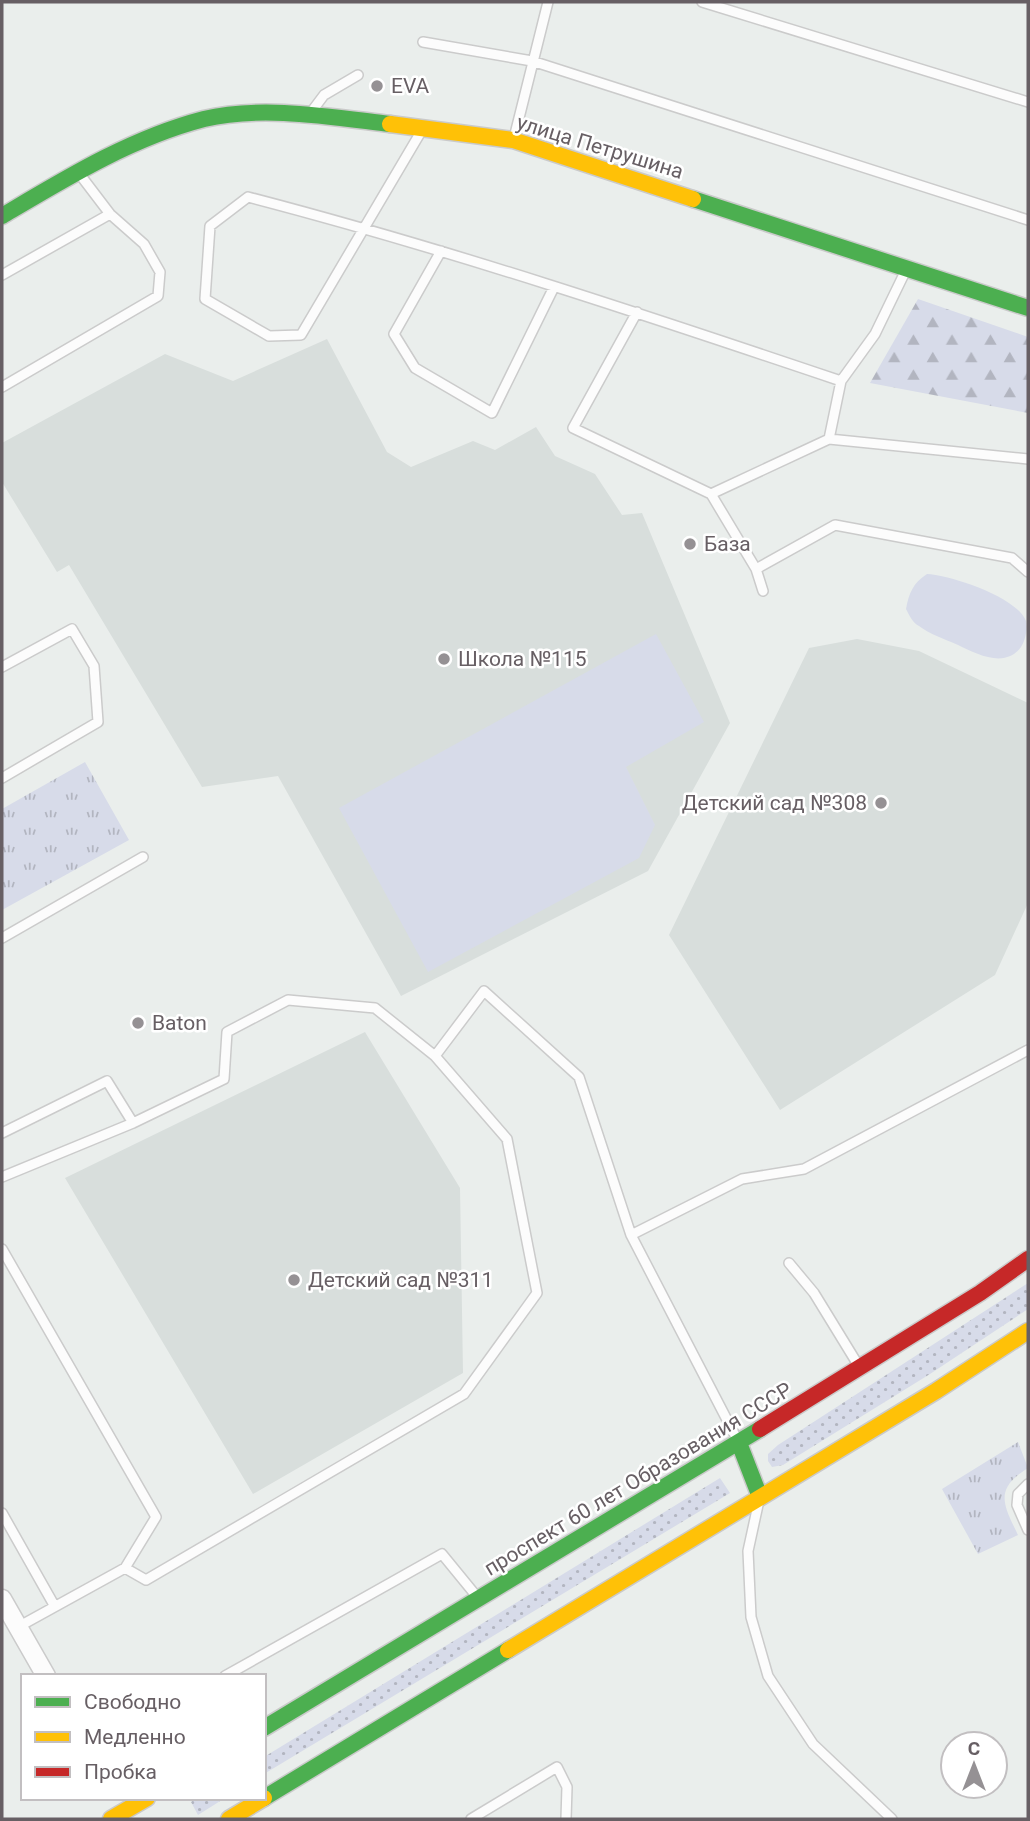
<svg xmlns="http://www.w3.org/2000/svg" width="1030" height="1821" font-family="Roboto,sans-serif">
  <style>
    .education { fill: #d8dedc }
    .grass { fill: url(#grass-dots) }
    .forest { fill: url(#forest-firs) }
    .park { fill: url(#park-tufts) }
    .pitch { fill: #d7dbe9 }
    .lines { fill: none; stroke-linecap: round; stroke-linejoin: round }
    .lane-casing { stroke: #cbcbcb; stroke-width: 12 }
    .street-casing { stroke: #cbcbcb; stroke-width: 21 }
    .fast-casing { stroke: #cacaca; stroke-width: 19 }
    .slow-casing { stroke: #cacaca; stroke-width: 19 }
    .jam-casing { stroke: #cacaca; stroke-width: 19 }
    .lane { stroke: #fcfcfc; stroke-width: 9 }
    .street { stroke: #fcfcfc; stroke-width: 18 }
    .fast { stroke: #4caf50; stroke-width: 16 }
    .slow { stroke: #ffc107; stroke-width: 16 }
    .jam { stroke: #c62828; stroke-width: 16 }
    .poi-dot { fill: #959194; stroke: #fff; stroke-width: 2.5 }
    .labels { text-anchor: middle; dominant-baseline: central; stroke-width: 5; stroke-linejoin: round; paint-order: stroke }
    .poi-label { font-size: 21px; fill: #675f64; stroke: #fff; text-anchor: start }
    .street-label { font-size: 21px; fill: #675f64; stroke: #fff }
  </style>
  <defs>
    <pattern id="grass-dots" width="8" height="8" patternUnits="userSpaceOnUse" patternTransform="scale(1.75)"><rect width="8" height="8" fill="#d7dbe9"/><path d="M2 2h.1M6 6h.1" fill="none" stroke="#b2b5c0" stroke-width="1.8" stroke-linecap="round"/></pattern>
    <pattern id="forest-firs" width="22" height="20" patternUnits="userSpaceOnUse" patternTransform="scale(1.75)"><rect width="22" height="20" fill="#d7dbe9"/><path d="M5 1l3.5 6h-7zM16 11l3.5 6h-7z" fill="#b2b5c0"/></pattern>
    <pattern id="park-tufts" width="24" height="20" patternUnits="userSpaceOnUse" patternTransform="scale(1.75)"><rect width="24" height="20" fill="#d7dbe9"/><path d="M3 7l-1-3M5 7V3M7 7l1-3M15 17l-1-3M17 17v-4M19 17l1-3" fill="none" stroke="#b2b5c0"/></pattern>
  </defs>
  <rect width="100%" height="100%" fill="#eaeeec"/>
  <path class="education" d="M327,339L387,452L411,467L473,441L495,450L536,427L555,456L595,474L622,515L642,513L730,723L648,871L401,996L278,776L202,787L69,565L57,572L2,482V443L165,354L233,381Z
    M857,639L919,651L1028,703V903L995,975L780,1110L669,935L809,648Z
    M365,1032L460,1188L463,1373L253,1494L65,1178Z"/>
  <path class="grass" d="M1028,1283V1309L930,1374L783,1465L772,1467L768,1461V1454L778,1445Z
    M720,1478L730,1493L264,1774V1757Z
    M196,1798H225L198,1815L191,1802Z"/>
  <path class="forest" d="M918,299L1028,337V413L870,383Z"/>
  <path class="park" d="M85,762L129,840L2,910V809Z
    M1018,1442L1028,1468C994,1489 1003,1504 1018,1535L978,1554L942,1489Z"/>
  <path class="pitch" d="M927,574C950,575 1017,597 1026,621C1028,629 1025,641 1021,647C1005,669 977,654 958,645C945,639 929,634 919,626C913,623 909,615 906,609C909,593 913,583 927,574Z
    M656,634L704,722L626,767L655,825L639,858L428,972L339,808Z"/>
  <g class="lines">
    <g class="lane-casing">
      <path id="lane" d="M702,2L1028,102
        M423,42L532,61L1028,220
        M312,111L324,95L358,75
        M422,130L301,335L269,336L205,299L210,226L248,197C448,249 645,315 841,381
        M514,138L548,2
        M441,251L394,334L415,368L492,413L554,287
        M2,275L110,214
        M637,312L573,428L711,494
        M2,387L158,296L160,272L144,244L110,214L78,172
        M829,439L1028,459
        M756,569L711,494L829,439L841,381L875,334L905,272
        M763,591L756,569L835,525L1012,558L1028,572
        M2,667L72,629L94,666L98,722L2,778
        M2,938L143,857
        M435,1056L484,991L579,1077L631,1235L738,1441
        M2,1133L107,1081L133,1123L224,1079L227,1032L288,1000L375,1008L435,1056L507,1139L537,1293L464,1394L146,1580L125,1568L18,1627
        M2,1177L133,1123
        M631,1235L742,1179L804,1169L1028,1050
        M2,1249L156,1517L125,1568
        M789,1263L814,1293L860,1368
        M1028,1484L1018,1494L1017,1505L1028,1530
        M758,1505L748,1551L751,1617L768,1676L813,1744L892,1819
        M2,1513L54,1605
        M225,1676L442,1554L478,1598
        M471,1819L557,1767L567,1787L566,1819"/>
    </g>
    <g class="street-casing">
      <path id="street" d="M2,1599L46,1676"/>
    </g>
    <g class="fast-casing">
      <path id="fast" d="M693,199L1028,308
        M2,216C66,178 131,138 204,119C262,105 331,117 390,124
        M739,1443L760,1497
        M264,1728L760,1429
        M264,1798L508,1650"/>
    </g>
    <g class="slow-casing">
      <path id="slow" d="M390,124L513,140L693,199
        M508,1650L936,1391L1028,1331
        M111,1819L147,1798
        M229,1819L264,1798"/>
    </g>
    <g class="jam-casing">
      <path id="jam" d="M760,1429L980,1293L1028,1259"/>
    </g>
    <use href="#lane" class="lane"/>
    <use href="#street" class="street"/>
    <use href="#fast" class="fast"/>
    <use href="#slow" class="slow"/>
    <use href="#jam" class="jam"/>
  </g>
  <g class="poi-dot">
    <circle cx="377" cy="86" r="7"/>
    <circle cx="690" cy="544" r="7"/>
    <circle cx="444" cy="659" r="7"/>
    <circle cx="881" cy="803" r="7"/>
    <circle cx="138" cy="1023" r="7"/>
    <circle cx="294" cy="1280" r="7"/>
  </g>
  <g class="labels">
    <g class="poi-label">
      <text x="391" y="86">EVA</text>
      <text x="704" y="544">База</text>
      <text x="458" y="659">Школа №115</text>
      <text x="867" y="803" text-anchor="end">Детский сад №308</text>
      <text x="152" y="1023">Baton</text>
      <text x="308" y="1280">Детский сад №311</text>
    </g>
    <g class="street-label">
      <text transform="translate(600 147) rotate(17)">улица Петрушина</text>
      <text transform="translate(638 1479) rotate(-31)">проспект 60 лет Образования СССР</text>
    </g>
  </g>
  <rect width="1030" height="1821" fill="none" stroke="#675f64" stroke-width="7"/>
  <rect x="21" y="1674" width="245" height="126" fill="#ffffff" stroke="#c2bfc1" stroke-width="2"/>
  <rect x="35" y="1697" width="35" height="10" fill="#4caf50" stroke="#c2bfc1" stroke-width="2"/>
  <text x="84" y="1709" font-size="21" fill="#675f64">Свободно</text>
  <rect x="35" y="1732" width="35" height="10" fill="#ffc107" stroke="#c2bfc1" stroke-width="2"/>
  <text x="84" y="1744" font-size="21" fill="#675f64">Медленно</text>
  <rect x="35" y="1767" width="35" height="10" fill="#c62828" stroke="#c2bfc1" stroke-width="2"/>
  <text x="84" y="1779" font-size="21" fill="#675f64">Пробка</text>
  <g transform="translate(974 1765)"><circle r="33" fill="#ffffff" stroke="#c2bfc1" stroke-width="2"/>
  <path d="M0-5L12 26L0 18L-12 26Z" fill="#959194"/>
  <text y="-10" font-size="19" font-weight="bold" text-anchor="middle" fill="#675f64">С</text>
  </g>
</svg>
